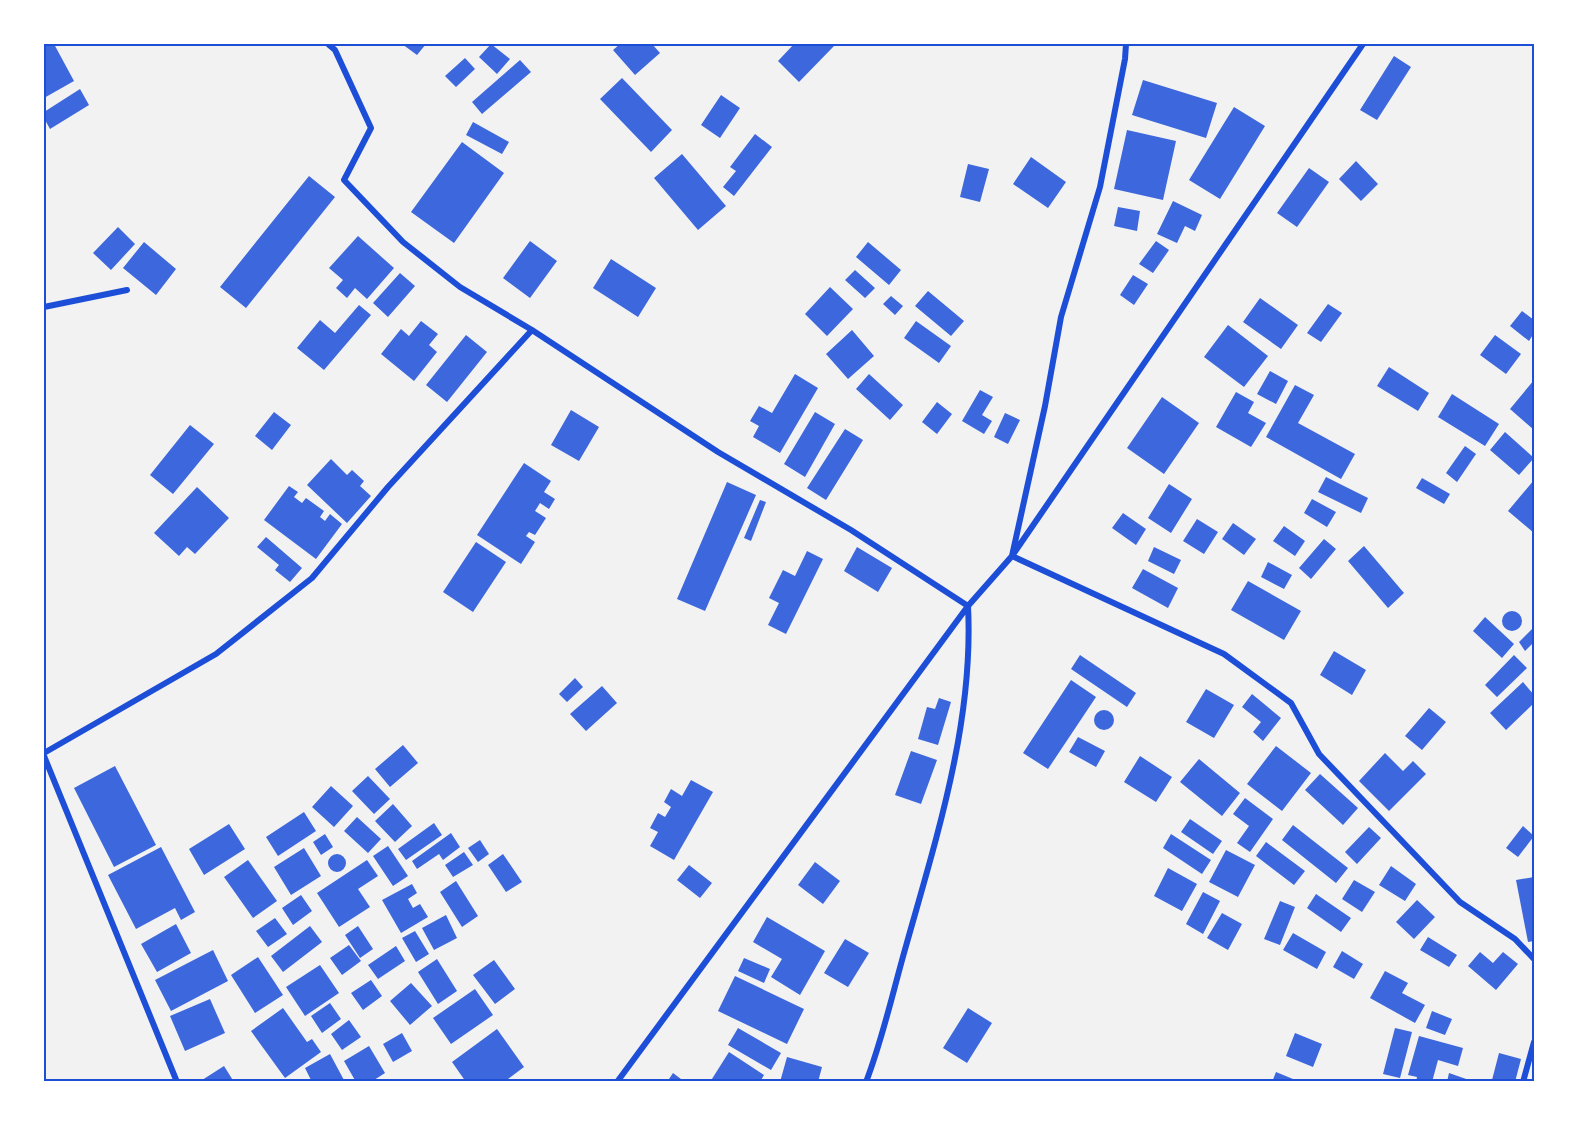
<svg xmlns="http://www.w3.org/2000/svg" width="1578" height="1125" font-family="'IBM Plex Sans',sans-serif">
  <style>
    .building { fill: #3d67dc }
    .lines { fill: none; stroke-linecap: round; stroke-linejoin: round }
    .minor { stroke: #1d4ed8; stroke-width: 6 }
    .neatline { fill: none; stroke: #1d4ed8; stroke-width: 2 }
  </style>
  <rect width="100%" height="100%" fill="#f2f2f2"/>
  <path class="building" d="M44,44H54L74,81L44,98Z
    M402,44H426L417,55Z
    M491,44L510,59L497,74L479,57Z
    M620,44H652L660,53L635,75L613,50Z
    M794,44H831L834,46L799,82L778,61Z
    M1394,56L1411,67L1377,120L1360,110Z
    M465,58L475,69L456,87L445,76Z
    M520,60L531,72L482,114L472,102Z
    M622,78L672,130L651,152L600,99Z
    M1143,80L1217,103L1206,138L1132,115Z
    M80,89L89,105L50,129L44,118V112Z
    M721,95L740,108L720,138L701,125Z
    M1234,107L1265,126L1220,199L1189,180Z
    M473,122L509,142L502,154L466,135Z
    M1127,130L1176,141L1163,200L1114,189Z
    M755,134L772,147L734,196L723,187L736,171L730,167Z
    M462,142L504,173L454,243L411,212Z
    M682,154L726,206L698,230L654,178Z
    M1031,157L1066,182L1048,208L1013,184Z
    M1356,161L1378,184L1361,201L1339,179Z
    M968,164L989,169L980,202L960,197Z
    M1309,168L1329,182L1297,227L1277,213Z
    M309,176L335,197L246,308L220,287Z
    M1173,201L1202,215L1195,231L1185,226L1177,243L1157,234Z
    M1118,207L1140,211L1137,231L1114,226Z
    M118,227L135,244L111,270L93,253Z
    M358,236L394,268L367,299L355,288L347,298L336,288L343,280L329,268Z
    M530,241L557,261L530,298L503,278Z
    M1156,241L1169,250L1153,273L1139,264Z
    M144,242L176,269L156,295L123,268Z
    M868,242L901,270L889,285L856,257Z
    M611,259L656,288L638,317L593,288Z
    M855,270L875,288L865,298L845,280Z
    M400,273L415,286L388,317L373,303Z
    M1133,275L1148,284L1134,305L1120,295Z
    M830,287L853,309L827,336L805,314Z
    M928,291L964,321L951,336L915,306Z
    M891,296L903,306L895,315L883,304Z
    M1260,298L1298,325L1281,349L1243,322Z
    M1328,304L1342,313L1321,342L1307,333Z
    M359,305L371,315L324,370L297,348L320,320L335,333Z
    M1522,311L1534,320V333L1529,341L1510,326Z
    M421,321L438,334L429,345L437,352L414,381L381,354L401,329L409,336Z
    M916,321L951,346L939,363L904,338Z
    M1228,325L1268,356L1244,387L1204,357Z
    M852,330L874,356L848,379L826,354Z
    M466,335L487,352L447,402L426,385Z
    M1495,335L1521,354L1506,374L1480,355Z
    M1389,367L1429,393L1418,411L1377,386Z
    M1270,371L1288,381L1276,404L1257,394Z
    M795,374L818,388L780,453L753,437L759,426L750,421L759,406L772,413Z
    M869,374L903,405L890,420L856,389Z
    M1534,380V430L1510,409Z
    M1295,385L1314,395L1298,423L1355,454L1341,479L1266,437Z
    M980,390L993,397L982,415L992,421L984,434L962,421Z
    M1236,392L1254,402L1248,413L1266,423L1251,447L1216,427Z
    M1452,394L1499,424L1485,446L1438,417Z
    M1162,397L1199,423L1164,474L1127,448Z
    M937,402L952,414L937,434L922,422Z
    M571,410L599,427L579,461L551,445Z
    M274,412L291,425L272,450L255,436Z
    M815,412L835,424L805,477L784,464Z
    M1005,413L1020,420L1008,444L994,437Z
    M190,425L214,444L173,494L150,475Z
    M845,429L863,440L826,500L807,488Z
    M1505,432L1534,458L1519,475L1490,450Z
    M1465,446L1476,454L1457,482L1446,473Z
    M331,459L347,475L352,470L364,481L360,486L371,496L347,523L307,485Z
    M524,463L551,481L544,492L555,499L549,509L540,503L535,511L546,518L535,535L529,532L526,536L535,542L521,564L477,535Z
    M1326,477L1368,498L1361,513L1318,492Z
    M1422,478L1450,494L1444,504L1416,488Z
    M1534,480V533L1508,511Z
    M727,482L756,495L705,611L677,599Z
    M1169,484L1192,499L1171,533L1148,518Z
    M289,486L298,492L294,497L302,503L306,498L324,511L320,517L325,521L330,514L342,524L316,559L264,520Z
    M197,487L229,518L195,554L187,547L179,556L154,533Z
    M1312,499L1336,512L1327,527L1304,513Z
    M760,500L766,502L751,541L744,538Z
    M1123,513L1146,529L1136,545L1112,528Z
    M1197,519L1218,532L1204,554L1183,541Z
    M1233,523L1256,539L1244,555L1222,539Z
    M1284,526L1305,541L1295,556L1273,541Z
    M266,537L302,568L290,582L275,570L279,565L257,547Z
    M1324,539L1336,549L1311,579L1299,568Z
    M476,542L506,562L473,612L443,592Z
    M1364,546L1404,593L1388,608L1348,561Z
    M857,547L892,568L878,592L844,571Z
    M1154,547L1181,560L1174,574L1148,561Z
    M807,551L823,559L786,634L768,625L779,603L769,598L783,570L795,576Z
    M1268,562L1292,575L1284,589L1261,577Z
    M1143,569L1178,588L1168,608L1132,588Z
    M1248,581L1301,611L1284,640L1231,610Z
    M1502 621a10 10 0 1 1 20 0a10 10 0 1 1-20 0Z
    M1485,617L1514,644L1502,658L1473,631Z
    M1534,627V642L1525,651L1519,642Z
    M1334,651L1366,670L1352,695L1320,675Z
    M1080,655L1136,693L1127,707L1071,669Z
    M1514,655L1527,668L1497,697L1485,685Z
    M575,678L583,687L567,702L559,694Z
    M1071,680L1096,697L1048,769L1023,753Z
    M1523,682L1534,695V703L1506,730L1490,713Z
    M602,686L617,703L586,731L570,714Z
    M1206,689L1234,705L1214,738L1186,722Z
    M1252,694L1281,718L1263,741L1253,732L1261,722L1242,707Z
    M939,698L951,702L938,745L918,739L927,707L935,709Z
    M1429,708L1446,722L1422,750L1405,736Z
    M1094 720a10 10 0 1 1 20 0a10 10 0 1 1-20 0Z
    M1078,737L1105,751L1096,767L1069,752Z
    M403,745L418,763L390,787L375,769Z
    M1276,746L1311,773L1282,811L1247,784Z
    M911,751L937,760L921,804L895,795Z
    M1385,753L1403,771L1413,761L1426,774L1389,811L1359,781Z
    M1140,756L1172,777L1156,802L1124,782Z
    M1199,759L1240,793L1222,816L1180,782Z
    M115,766L156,845L114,867L74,788Z
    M1320,774L1358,808L1343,825L1305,790Z
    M368,776L390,799L374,814L352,791Z
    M691,780L713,792L674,860L650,846L658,832L650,828L658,813L665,817L671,807L664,802L671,789L682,796Z
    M331,786L353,806L334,827L312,807Z
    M1245,798L1273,819L1250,852L1237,843L1249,826L1233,814Z
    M393,804L412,826L395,842L375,821Z
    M304,812L316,831L278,856L266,837Z
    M357,817L381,839L368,853L344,831Z
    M1190,819L1222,841L1213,854L1181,832Z
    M434,823L442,835L406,860L398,849Z
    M229,824L245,849L204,875L189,849Z
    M1293,825L1348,868L1336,883L1282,840Z
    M1523,826L1534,836L1518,857L1506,848Z
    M1369,827L1381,838L1357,864L1345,852Z
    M451,833L460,847L443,860L439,854L417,869L412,861Z
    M325,834L333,847L321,855L313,842Z
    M1171,834L1211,860L1202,874L1163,848Z
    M480,840L489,854L478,862L468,848Z
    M1266,842L1305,871L1294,885L1256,856Z
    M388,846L408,876L393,886L373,856Z
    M161,847L195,912L181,920L175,908L136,929L108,875Z
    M304,848L321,876L291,895L274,867Z
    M1226,850L1255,865L1238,897L1209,882Z
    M464,852L473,865L453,877L445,865Z
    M328 863a9 9 0 1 1 18 0a9 9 0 1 1-18 0Z
    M503,854L522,882L506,892L488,865Z
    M248,860L277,901L253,918L224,877Z
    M367,860L378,876L358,889L370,907L339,927L317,893Z
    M815,862L840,881L823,904L798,885Z
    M689,865L712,883L700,898L677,880Z
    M1391,866L1416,884L1405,901L1379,885Z
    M1168,868L1197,884L1182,911L1154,896Z
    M1534,877V941L1528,942L1516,880Z
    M1354,880L1375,892L1362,912L1342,899Z
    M456,881L478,916L462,927L440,892Z
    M412,884L417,893L408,899L413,908L420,904L428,917L401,933L382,900Z
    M1203,892L1220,901L1203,934L1186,924Z
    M1316,894L1351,918L1341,932L1307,908Z
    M301,895L312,911L293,925L282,908Z
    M1417,900L1435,917L1414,939L1396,922Z
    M1280,901L1295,907L1280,945L1264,939Z
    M1222,913L1242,924L1228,950L1207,938Z
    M446,915L457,938L434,950L422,928Z
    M767,917L825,951L800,995L771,977L782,959L753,942Z
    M275,918L287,934L268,947L256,931Z
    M176,924L191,953L157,972L141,944Z
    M310,926L322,942L283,972L271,956Z
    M358,926L373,949L360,958L345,935Z
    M415,931L429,954L416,962L402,938Z
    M1293,933L1326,952L1317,969L1283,950Z
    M1428,937L1457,955L1449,967L1420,950Z
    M845,939L869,953L848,987L824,973Z
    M349,945L361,961L342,975L330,958Z
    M396,946L405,961L378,979L368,965Z
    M213,950L228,981L171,1011L155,980Z
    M1342,951L1363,964L1354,979L1333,967Z
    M1480,952L1493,963L1503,952L1518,964L1496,990L1468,966Z
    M258,957L283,995L255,1013L231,975Z
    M744,958L770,969L764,983L738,971Z
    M437,959L457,991L438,1004L418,972Z
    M494,960L515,989L495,1004L473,975Z
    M320,965L339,993L305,1016L286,987Z
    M1385,971L1408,983L1402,993L1425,1005L1415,1023L1370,998Z
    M735,976L804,1009L787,1044L718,1011Z
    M371,980L382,996L363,1010L351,993Z
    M411,983L432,1006L410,1025L390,1001Z
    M475,989L493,1015L451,1044L433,1018Z
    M210,999L225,1033L185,1051L170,1016Z
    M330,1003L341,1019L322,1033L311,1016Z
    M283,1008L307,1042L312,1039L321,1052L285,1078L251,1031Z
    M968,1008L992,1023L967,1063L943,1048Z
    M1432,1011L1452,1019L1445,1035L1426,1028Z
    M349,1020L361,1037L342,1050L331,1034Z
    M738,1028L781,1053L771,1070L728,1045Z
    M1395,1028L1412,1032L1400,1078L1383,1074Z
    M497,1029L524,1067L504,1082H466L452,1062Z
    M402,1033L412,1051L393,1062L383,1044Z
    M1295,1033L1322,1044L1313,1067L1286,1056Z
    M1419,1036L1463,1048L1458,1066L1438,1060L1432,1082H1416L1417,1077L1408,1075Z
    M369,1046L385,1073L371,1082H356L344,1061Z
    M729,1052L764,1075L760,1082H710Z
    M1499,1053L1521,1059L1515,1082L1492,1080Z
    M330,1054L345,1082H312L305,1068Z
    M787,1057L822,1067L818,1082H780Z
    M224,1066L234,1082H199Z
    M1276,1072L1293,1079L1292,1082H1272Z
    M673,1073L685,1082H667Z
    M1449,1073L1472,1081V1082H1447Z"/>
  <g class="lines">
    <path class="minor" d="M328,44L335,50L371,128L344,180L403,242L460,287L532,330L718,452L851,530L968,606C974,721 937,836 906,946C893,991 883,1038 866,1082
      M1126,44L1125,59L1100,187L1061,317L1045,406L1012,556L1224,654L1291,703L1319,754L1460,902L1515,939L1534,959
      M44,307L127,290
      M44,753L216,654L312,578L388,487L532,330
      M44,756L177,1082
      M617,1082L968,606L1012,556L1363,44
      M1523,1082L1534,1042"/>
  </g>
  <rect width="1578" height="1125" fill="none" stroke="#ffffff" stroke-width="90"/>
  <rect x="45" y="45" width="1488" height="1035" class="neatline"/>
</svg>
